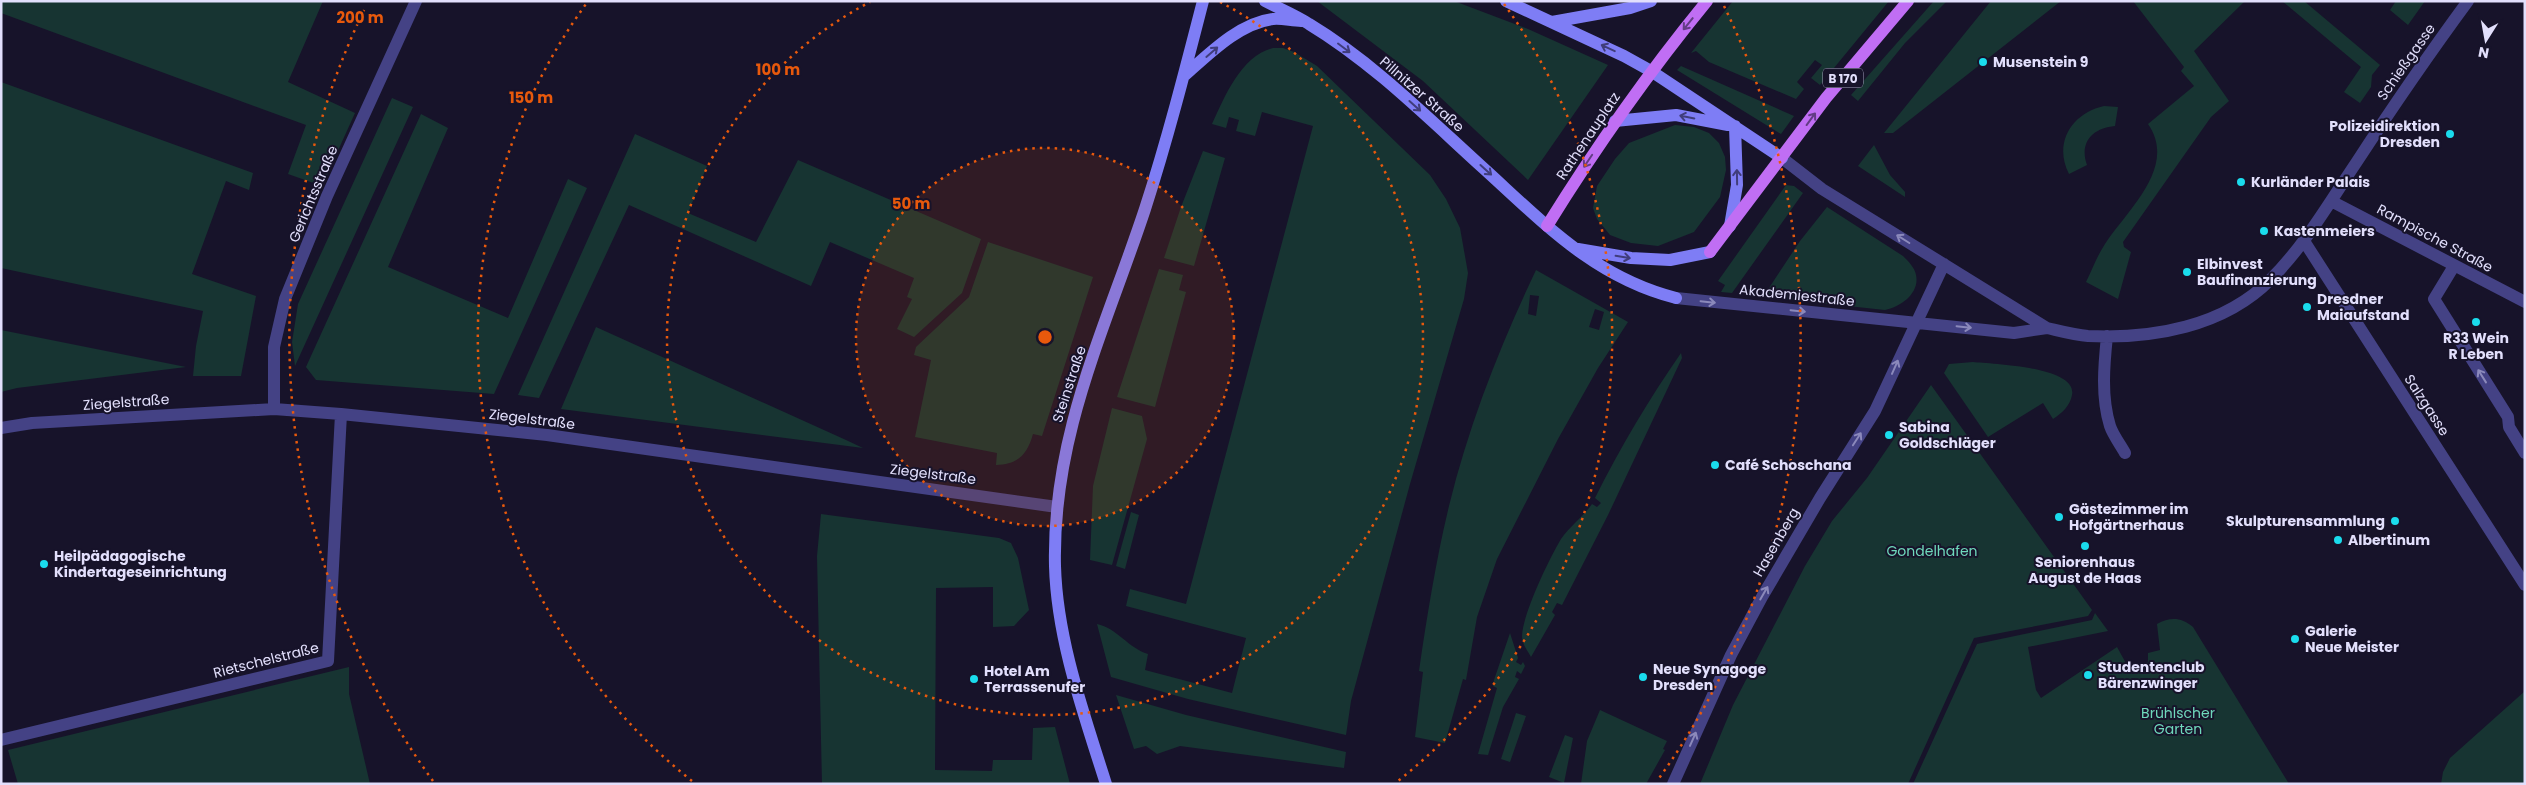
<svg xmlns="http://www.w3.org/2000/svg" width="2526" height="785" font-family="Poppins,sans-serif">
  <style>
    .green { fill: #173432; fill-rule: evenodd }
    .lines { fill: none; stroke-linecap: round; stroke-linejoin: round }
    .minor { stroke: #444285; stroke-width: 12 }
    .secondary { stroke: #7e7df5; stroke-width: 12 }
    .primary { stroke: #c06ef4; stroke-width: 12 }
    .oneway { stroke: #633c85 }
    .oneway2 { stroke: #403d7b }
    .oneway3 { stroke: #8b89bb }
    .ring { fill: none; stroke: #e8590c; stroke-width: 2.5; stroke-dasharray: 2.5 5 }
    .poi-dot { fill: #1adced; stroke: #17132a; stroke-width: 2 }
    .labels { text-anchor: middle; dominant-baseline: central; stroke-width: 4; stroke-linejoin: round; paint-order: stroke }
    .shield { fill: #17132a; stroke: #a5a2bd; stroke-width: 1 }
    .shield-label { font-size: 12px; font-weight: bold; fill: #e2dffc }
    .poi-label { font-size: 14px; font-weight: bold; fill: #e2dffc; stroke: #17132a; text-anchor: start }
    .street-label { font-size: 14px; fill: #e2dffc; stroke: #17132a }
    .park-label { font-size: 14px; fill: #6fd8bc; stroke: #17132a }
    .centre { fill: #e8590c; stroke: #17132a; stroke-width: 2.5 }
    .ring-label { font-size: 15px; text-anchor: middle; font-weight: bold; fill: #e8590c; stroke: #17132a; stroke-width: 4; stroke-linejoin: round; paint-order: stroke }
  </style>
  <rect width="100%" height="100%" fill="#17132a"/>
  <path class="green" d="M1,1H323L288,82L355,113L322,186L288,174L306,125L1,13Z
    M1317,1H1454L1528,29L1608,65L1528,180L1423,81Z
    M1733,1H1889L1820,85L1811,78L1822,65L1815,60L1797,82L1804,89L1796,99L1709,62L1696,51L1691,53Z
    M1934,1H1947L1905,43L1858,101L1851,95Z
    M1991,1H2061L1893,133H1884Z
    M2133,1H2245L2194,51L2229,101L2211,117L2123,242L2124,247L2131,252L2118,299L2086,282C2092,270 2097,256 2105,244C2127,210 2178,167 2148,124L2194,86L2181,71L2184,67Z
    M2282,1H2304L2380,65L2372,75L2371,87L2360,103L2344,92L2361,67Z
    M2396,1H2425L2408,25L2390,10Z
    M1273,48H1283L1294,52L1317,66L1430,175L1446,199L1460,228L1468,273L1464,299L1410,484L1351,701L1346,735L1188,699L1111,677L1097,624C1117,628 1128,648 1148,654L1145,670L1232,693L1246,638L1126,606L1130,589L1186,604L1313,126L1262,112L1255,136L1236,131L1239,120L1229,117L1226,128L1212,124C1225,96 1241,56 1273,48Z
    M1681,66L1794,116L1781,134L1677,70Z
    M1,82L253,173L249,190L226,181L192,274L256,296L241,376H193L196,346L203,311L1,268Z
    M392,98L413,107L295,366L292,342L298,304Z
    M2104,106L2118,107L2115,126C2092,128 2079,143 2087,165L2069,174C2053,143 2072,113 2104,106Z
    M421,114L448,128L388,267L508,318L568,179L587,188L494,394L316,380L306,367Z
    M1675,125L1694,127L1709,133L1719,143L1725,157L1726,170L1720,197L1694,232L1658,246L1631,243L1610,235L1597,219L1593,208L1597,186L1615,159L1629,143Z
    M635,134L707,166L688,213L756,242L798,160L981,239L962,293L914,337L897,329L912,299L907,297L914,278L830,242L811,286L629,205L539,398L518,395Z
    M1874,145L1890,175L1905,192V197L1858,166Z
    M1203,151L1225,158L1194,266L1164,258L1181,207Z
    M1786,185L1794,186L1803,193L1732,293L1721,292L1725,285L1718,281Z
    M1827,207L1903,256C1908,261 1915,268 1916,275C1920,293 1901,307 1885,310L1763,297L1800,241Z
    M988,242L1093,277L1042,436L1033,434C1027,455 1018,464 996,465L997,453L915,437L931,360L914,355L916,347L969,297Z
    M1159,269L1183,275L1179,290L1186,292L1155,407L1117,397Z
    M1536,270L1628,322L1598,368L1558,439L1497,559L1477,617L1466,680L1463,679L1445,743L1415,737L1423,672L1419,671C1427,616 1436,560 1449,506C1469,424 1500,346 1536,270ZM1530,295L1539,296L1536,316L1528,314ZM1595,309L1604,312L1599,330L1589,327Z
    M596,327L846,440L863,448L561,409Z
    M1,330L186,367L17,388L1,392Z
    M1681,353L1682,358L1608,515L1562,605L1557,603L1552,612L1555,615L1531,657C1527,650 1522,644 1522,636C1523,613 1549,559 1561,539C1570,526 1583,517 1592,504L1597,507L1601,503L1595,498C1620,448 1649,399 1681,353Z
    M1973,362C1990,364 2078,366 2072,395C2070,406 2062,413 2053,419L2043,403L1988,437L1944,373L1949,364Z
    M1931,385L2092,610L2088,616L1974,638L1908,784H1700L1733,705L1805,566L1832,521L1867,478Z
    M1112,408L1142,416L1147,439L1112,565L1090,560L1093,486Z
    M1131,512L1139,515L1125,569L1116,566Z
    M821,514L999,538L1011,543L1018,558L1029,610L1014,626L993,627V587L936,588L935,770L992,771L993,760H1032L1033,728L1055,727L1070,784H822L817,556Z
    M2095,613L2108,631L2028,647L2036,690L2041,698L2117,647L2132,674L2141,673L2145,663L2148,662V653L2160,650L2157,624C2170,617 2181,617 2193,627L2289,784H1913L1977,644L2092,620Z
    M1510,633L1518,658L1516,662L1521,665L1523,662L1525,666L1521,674L1517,671L1515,677L1519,679L1503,707L1488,755L1478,754L1497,688L1493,686L1494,680Z
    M349,667V694L370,784H18L8,750Z
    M2525,691V784H2441L2443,772L2450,758Z
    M1116,695L1186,715L1346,752L1344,768L1180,746L1157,754L1146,746L1134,749Z
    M1600,710L1667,741L1663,749L1665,750L1646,784H1581L1587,741Z
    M1516,713L1526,716L1510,762L1501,759Z
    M1565,735L1573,738L1564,783L1549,777Z"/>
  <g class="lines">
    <path class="minor" d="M1782,158L1822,189L2047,328C2060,331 2074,335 2088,336C2152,339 2224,327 2271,279C2305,245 2329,203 2356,163C2392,108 2429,54 2468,1
      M2331,201L2525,302
      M2304,241L2525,585
      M2454,266L2434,299L2508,417L2509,427L2525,453
      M1676,298L2014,333L2047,328
      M2107,336C2104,365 2101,397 2110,426C2113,435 2120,444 2125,453
      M274,409V347L285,299L327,196L416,1
      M1,428L32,423L274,409L341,414L547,435L1057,507
      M1,740L328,661L341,414
      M1673,784L1731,655L1762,597L1820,498L1875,411L1944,264"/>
    <path class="secondary" d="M1265,1C1280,9 1295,15 1309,24C1372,62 1426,116 1481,166C1542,221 1593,277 1676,298
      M1506,1L1624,56L1651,71L1782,158
      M1552,22L1630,8L1651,1
      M1184,76C1208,55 1239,23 1273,19C1282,18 1292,21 1301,21
      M1615,121L1676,115L1728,125
      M1730,226L1737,185L1735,126
      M1578,249L1631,258L1670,260L1710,252
      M1106,784C1084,714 1057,640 1055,566C1052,435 1105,330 1145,209C1167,141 1185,71 1203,1"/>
    <path class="primary" d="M1547,226C1596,147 1648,73 1707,1
      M1710,252L1826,98L1908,1"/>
  </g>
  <defs><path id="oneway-shaft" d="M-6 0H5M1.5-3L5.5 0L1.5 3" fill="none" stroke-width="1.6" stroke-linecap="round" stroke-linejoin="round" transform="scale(1.25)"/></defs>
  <g class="oneway">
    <use href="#oneway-shaft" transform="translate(1688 24) rotate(129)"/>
    <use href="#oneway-shaft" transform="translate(1811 119) rotate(-54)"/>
    <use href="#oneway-shaft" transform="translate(1588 161) rotate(124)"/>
  </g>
  <g class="oneway2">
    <use href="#oneway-shaft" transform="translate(1344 48) rotate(37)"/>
    <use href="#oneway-shaft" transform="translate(1608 48) rotate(-155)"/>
    <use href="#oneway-shaft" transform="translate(1212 52) rotate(-41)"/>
    <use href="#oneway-shaft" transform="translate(1415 106) rotate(42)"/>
    <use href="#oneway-shaft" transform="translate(1687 117) rotate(-169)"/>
    <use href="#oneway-shaft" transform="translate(1486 170) rotate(42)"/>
    <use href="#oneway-shaft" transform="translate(1737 177) rotate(-91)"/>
    <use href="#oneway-shaft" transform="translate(1623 257) rotate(9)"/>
  </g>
  <g class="oneway3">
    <use href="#oneway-shaft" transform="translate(1903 239) rotate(-148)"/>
    <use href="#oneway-shaft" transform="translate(1708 302) rotate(6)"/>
    <use href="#oneway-shaft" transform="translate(1798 311) rotate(6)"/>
    <use href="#oneway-shaft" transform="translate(1964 327) rotate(6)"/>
    <use href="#oneway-shaft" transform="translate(1895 367) rotate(-66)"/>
    <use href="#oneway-shaft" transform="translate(2482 376) rotate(-122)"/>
    <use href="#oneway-shaft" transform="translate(1857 439) rotate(-57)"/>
    <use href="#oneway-shaft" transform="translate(1764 593) rotate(-60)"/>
    <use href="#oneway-shaft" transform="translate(1693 739) rotate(-66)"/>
  </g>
  <circle cx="1045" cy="337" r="189" fill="#e8590c" fill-opacity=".12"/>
  <g class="ring">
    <circle cx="1045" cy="337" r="189"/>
    <path d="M1220 2A378 378 0 1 1 870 2"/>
    <path d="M692 781A567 567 0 0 1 586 4M1504 4A567 567 0 0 1 1398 781"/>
    <path d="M433 781A756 756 0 0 1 366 6M1724 6A756 756 0 0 1 1657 781"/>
  </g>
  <g class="poi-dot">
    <circle cx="1983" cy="62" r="5"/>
    <circle cx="2450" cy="134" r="5"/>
    <circle cx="2241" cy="182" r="5"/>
    <circle cx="2264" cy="231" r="5"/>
    <circle cx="2187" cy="272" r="5"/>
    <circle cx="2307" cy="307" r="5"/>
    <circle cx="2476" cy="322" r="5"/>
    <circle cx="1889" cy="435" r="5"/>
    <circle cx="1715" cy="465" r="5"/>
    <circle cx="2059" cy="517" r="5"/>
    <circle cx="2395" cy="521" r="5"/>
    <circle cx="2338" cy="540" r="5"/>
    <circle cx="2085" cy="546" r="5"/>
    <circle cx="44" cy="564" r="5"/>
    <circle cx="2295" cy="639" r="5"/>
    <circle cx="2088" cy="675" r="5"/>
    <circle cx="1643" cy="677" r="5"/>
    <circle cx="974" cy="679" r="5"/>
  </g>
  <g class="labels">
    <rect class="shield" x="1823" y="68.5" width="40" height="19" rx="4"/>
    <g class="shield-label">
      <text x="1843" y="78">B 170</text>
    </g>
    <g class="poi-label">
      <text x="1993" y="62">Musenstein 9</text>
      <text x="2440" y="126" text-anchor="end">Polizeidirektion<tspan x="2440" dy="16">Dresden</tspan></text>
      <text x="2251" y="182">Kurländer Palais</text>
      <text x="2274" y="231">Kastenmeiers</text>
      <text x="2197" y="264">Elbinvest<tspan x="2197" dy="16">Baufinanzierung</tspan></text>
      <text x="2317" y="299">Dresdner<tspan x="2317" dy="16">Maiaufstand</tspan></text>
      <text x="2476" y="338" text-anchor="middle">R33 Wein<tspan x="2476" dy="16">R Leben</tspan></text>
      <text x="1899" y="427">Sabina<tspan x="1899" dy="16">Goldschläger</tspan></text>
      <text x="1725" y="465">Café Schoschana</text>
      <text x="2069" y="509">Gästezimmer im<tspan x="2069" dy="16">Hofgärtnerhaus</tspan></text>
      <text x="2385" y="521" text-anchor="end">Skulpturensammlung</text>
      <text x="2348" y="540">Albertinum</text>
      <text x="54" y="556">Heilpädagogische<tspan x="54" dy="16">Kindertageseinrichtung</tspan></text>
      <text x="2085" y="562" text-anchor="middle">Seniorenhaus<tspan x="2085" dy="16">August de Haas</tspan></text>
      <text x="2305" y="631">Galerie<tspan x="2305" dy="16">Neue Meister</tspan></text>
      <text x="2098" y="667">Studentenclub<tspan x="2098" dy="16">Bärenzwinger</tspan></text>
      <text x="1653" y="669">Neue Synagoge<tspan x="1653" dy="16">Dresden</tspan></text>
      <text x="984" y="671">Hotel Am<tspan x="984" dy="16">Terrassenufer</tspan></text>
    </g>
    <g class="street-label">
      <text transform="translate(2406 62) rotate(-55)">Schießgasse</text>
      <text transform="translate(1422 94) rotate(41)">Pillnitzer Straße</text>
      <text transform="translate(1588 136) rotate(-56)">Rathenauplatz</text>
      <text transform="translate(313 194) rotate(-67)">Gerichtsstraße</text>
      <text transform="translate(2435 238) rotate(28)">Rampische Straße</text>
      <text transform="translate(1797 295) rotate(6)">Akademiestraße</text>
      <text transform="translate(1069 384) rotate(-72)">Steinstraße</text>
      <text transform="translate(126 402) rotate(-4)">Ziegelstraße</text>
      <text transform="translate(2427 405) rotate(57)">Salzgasse</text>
      <text transform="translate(532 419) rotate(7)">Ziegelstraße</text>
      <text transform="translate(933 474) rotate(7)">Ziegelstraße</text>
      <text transform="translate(1776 542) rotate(-60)">Hasenberg</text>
      <text transform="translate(266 660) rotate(-14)">Rietschelstraße</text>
    </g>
    <g class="park-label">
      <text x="1932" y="551">Gondelhafen</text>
      <text x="2178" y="713">Brühlscher<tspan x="2178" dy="16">Garten</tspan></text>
    </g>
  </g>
  <circle cx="1045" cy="337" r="8" class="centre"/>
  <g class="ring-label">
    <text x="360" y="23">200 m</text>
    <text x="778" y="75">100 m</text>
    <text x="531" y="103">150 m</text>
    <text x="911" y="209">50 m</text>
  </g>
  <rect width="2526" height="785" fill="none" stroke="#e2dffc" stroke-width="5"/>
  <g transform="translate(2486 40) rotate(191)" stroke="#17132a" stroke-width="4" paint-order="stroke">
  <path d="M0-4L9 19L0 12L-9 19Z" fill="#e2dffc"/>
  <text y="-8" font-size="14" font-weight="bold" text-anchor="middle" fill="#e2dffc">N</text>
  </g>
</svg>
